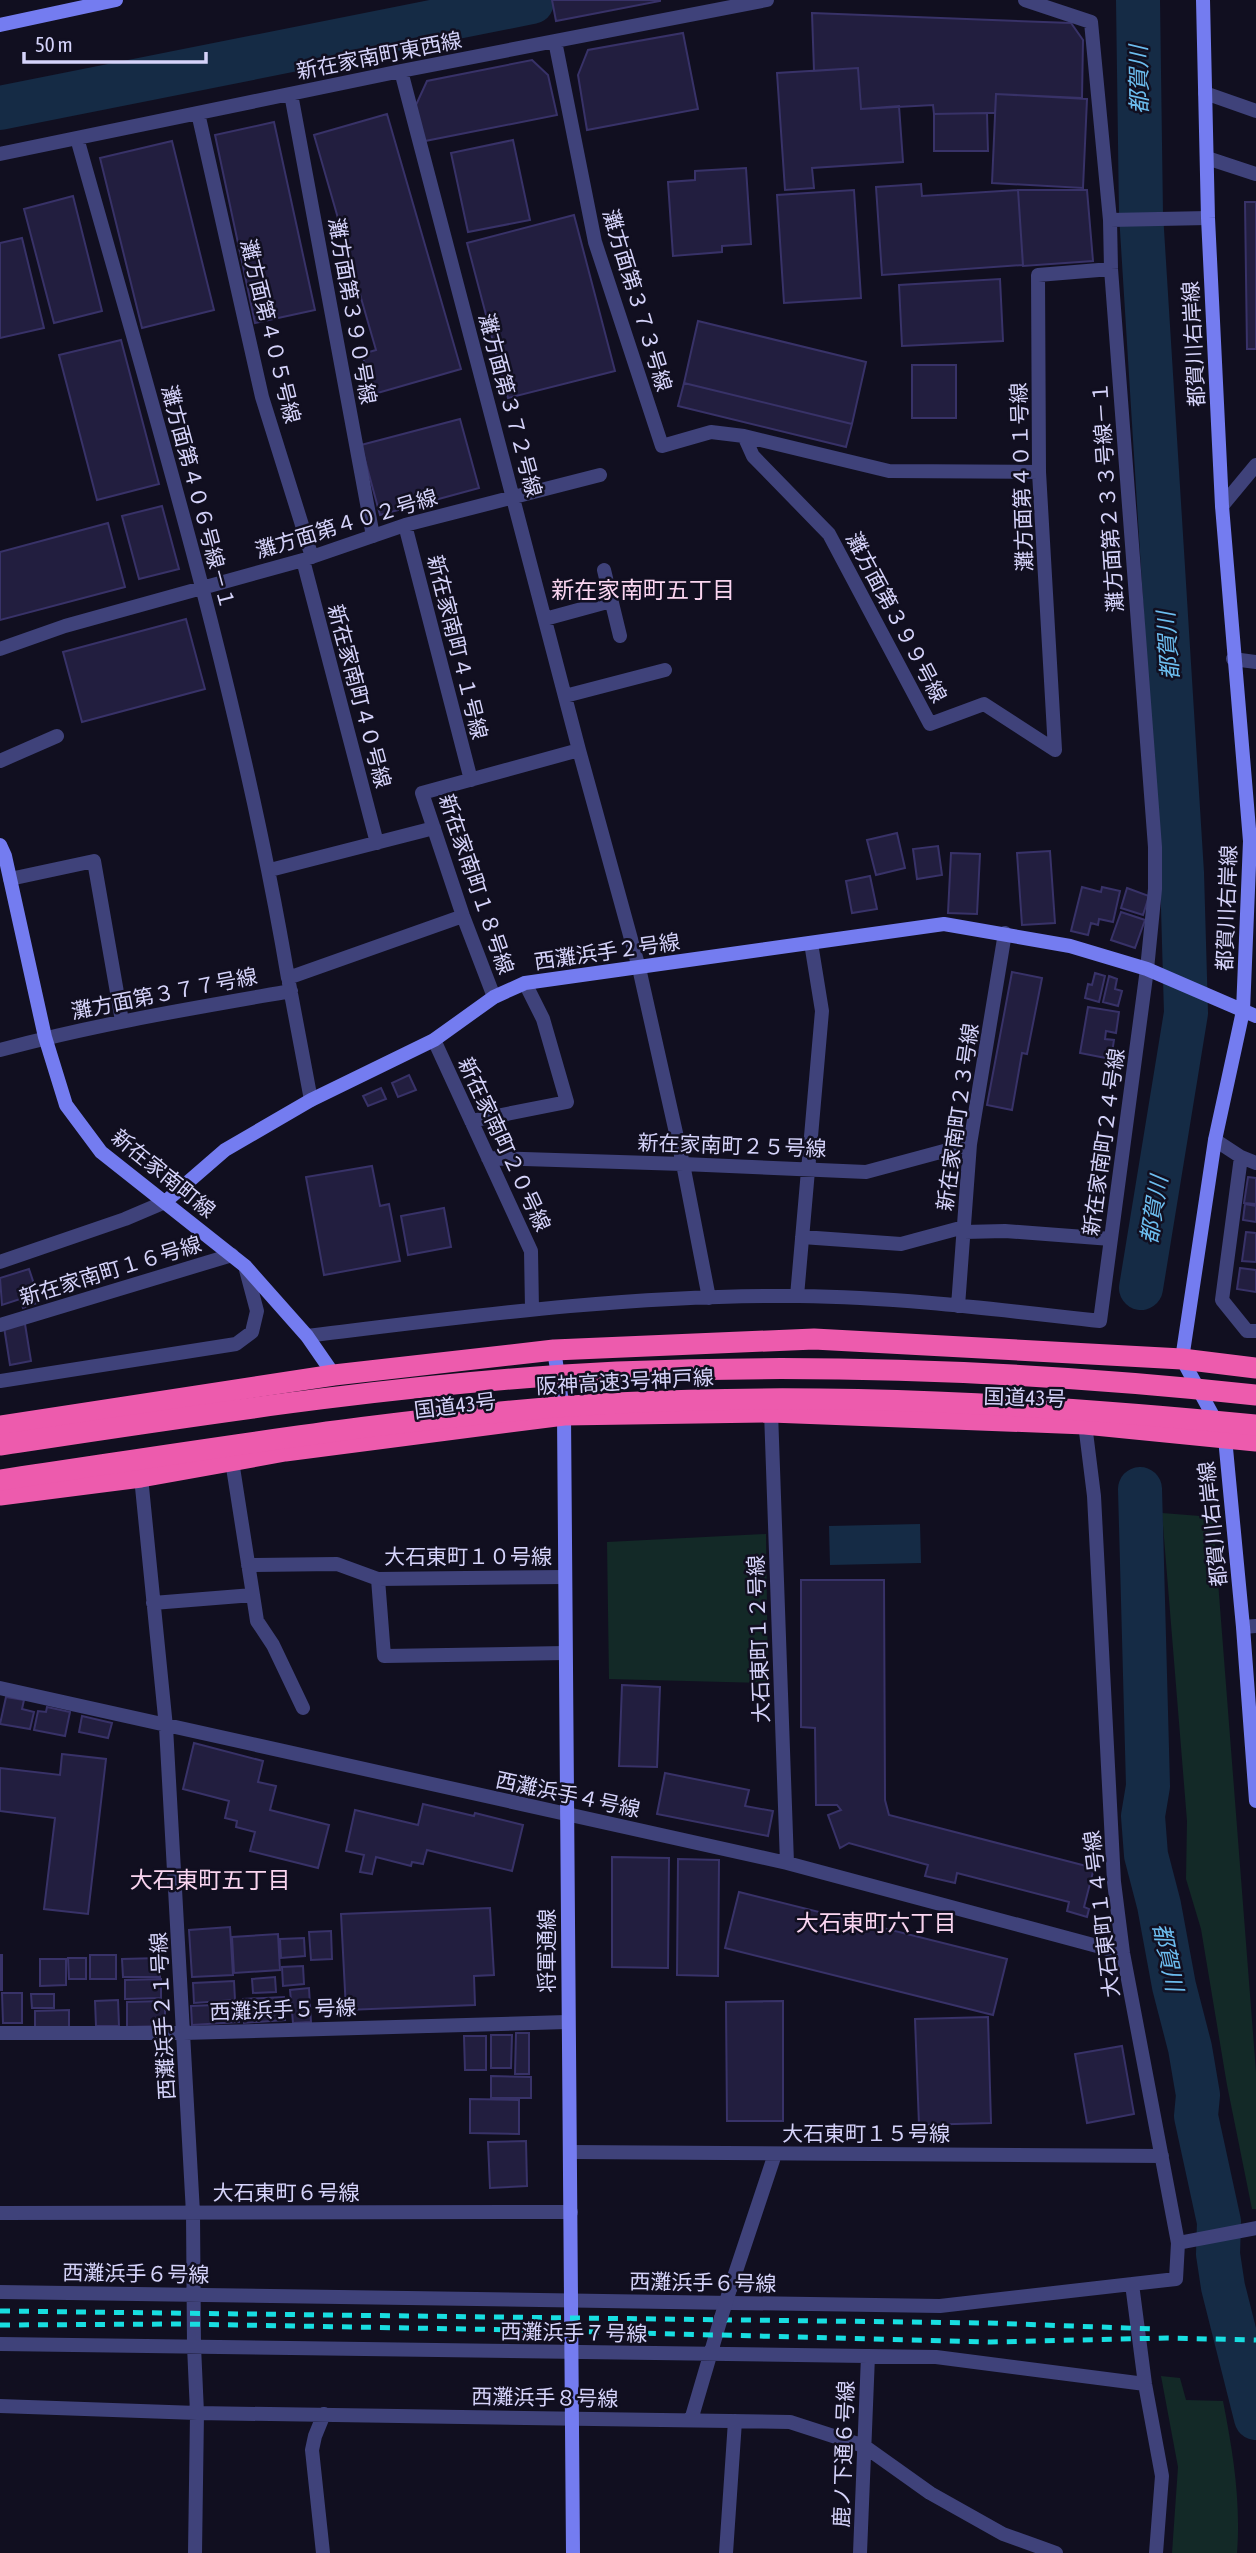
<svg xmlns="http://www.w3.org/2000/svg" width="1256" height="2553" font-family="'Asap Condensed','Noto Sans JP',sans-serif">
  <style>
    .green { fill: #132927 }
    .water { fill: #152b45 }
    .lines { fill: none; stroke-linecap: round; stroke-linejoin: round }
    .river { stroke: #152b45; stroke-width: 44 }
    .building { fill: #221e3f; stroke: #383268; stroke-width: 2 }
    .street { stroke: #3f427a; stroke-width: 14 }
    .secondary { stroke: #747cf0; stroke-width: 14 }
    .highway { stroke: #ed5bad; stroke-width: 21 }
    .rail { stroke: #18dee1; stroke-width: 5; stroke-dasharray: 10 9; stroke-linecap: butt }
    .street-bridge { stroke: #3f427a; stroke-width: 14 }
    .highway-bridge { stroke: #ed5bad; stroke-width: 21 }
    .labels { text-anchor: middle; dominant-baseline: central; stroke-width: 5; stroke-linejoin: round; paint-order: stroke }
    .street-label { font-size: 21px; fill: #d5d3fa; stroke: #110f20 }
    .water-label { font-size: 23px; font-style: italic; fill: #6cbdef; stroke: #110f20 }
    .neighbourhood-label { font-size: 23px; fill: #fad5f0; stroke: #110f20 }
  </style>
  <rect width="100%" height="100%" fill="#110f20"/>
  <path class="green" d="M1162,1513L1213,1517L1256,2072V2209H1252L1227,2085L1201,1929L1186,1879L1187,1821Z
    M766,1534L768,1683L609,1679L607,1542Z
    M1161,2376L1180,2378L1186,2400L1223,2401C1233,2452 1241,2501 1237,2553H1172L1178,2467Z"/>
  <path class="water" d="M920,1524L921,1563L830,1565L829,1526Z"/>
  <g class="lines">
    <path class="river" d="M1138,0L1141,214L1182,873L1186,1013L1141,1288
      M0,108L532,2
      M1140,1489L1148,1786L1143,1816L1146,1855L1159,1905L1174,1986L1190,2048L1198,2095L1196,2116L1219,2222L1218,2254L1223,2287L1256,2418"/>
  </g>
  <path class="building" d="M552,0H660V1L556,21Z
    M812,13L1071,23L1083,40L1082,98L996,94L995,113H987L934,114L933,105L861,109L858,68L814,71Z
    M683,33L698,109L587,130L578,75L588,50Z
    M532,60L548,75L557,115L425,141L415,107L427,81Z
    M858,68L861,109L899,106L903,162L812,168L814,188L785,190L777,73Z
    M996,94L1087,99L1083,188L992,183Z
    M987,113L988,151H934V114Z
    M387,114L461,369L374,394L362,354L376,350L314,135Z
    M274,122L315,310L255,323L215,135Z
    M513,140L530,220L468,232L451,153Z
    M172,141L214,310L142,328L100,158Z
    M746,168L751,244L722,246V252L673,256L668,182L695,180V171Z
    M921,184L922,196L1018,190L1023,265L882,275L876,187Z
    M854,190L861,298L784,303L777,195Z
    M1018,190H1087L1093,261L1023,266Z
    M73,196L102,311L54,323L24,209Z
    M1245,202H1256V349H1247Z
    M574,215L615,371L508,398L467,243Z
    M22,238L44,328L0,338V243Z
    M1000,279L1003,341L902,346L899,285Z
    M698,321L866,362L852,424L684,383Z
    M121,340L159,484L97,500L59,355Z
    M912,365H956V418H912Z
    M684,383L852,424L846,447L678,406Z
    M460,419L479,488L380,515L361,445Z
    M162,506L179,569L139,579L122,516Z
    M108,523L125,587L0,620V552Z
    M186,619L205,689L82,722L63,652Z
    M897,833L905,868L876,875L867,840Z
    M938,846L942,875L917,879L913,849Z
    M1050,851L1055,923L1022,925L1017,853Z
    M951,853L980,854L977,914L948,913Z
    M870,876L877,909L852,913L846,881Z
    M1082,887L1101,892L1102,887L1120,891L1113,922L1099,919L1098,925L1091,923L1088,935L1071,931Z
    M1127,888L1149,896L1143,915L1121,908Z
    M1121,912L1145,920L1135,948L1111,940Z
    M1012,972L1042,978L1027,1054L1022,1053L1012,1110L987,1105Z
    M1095,973L1105,976L1099,1002L1085,998L1088,984L1092,985Z
    M1109,976L1117,979L1115,989L1122,991L1118,1006L1103,1002Z
    M1088,1007L1119,1012L1116,1033L1106,1031L1105,1039L1114,1040L1111,1059L1080,1053Z
    M409,1075L416,1090L398,1097L392,1083Z
    M381,1088L386,1099L368,1106L363,1096Z
    M372,1166L380,1206L389,1204L400,1261L324,1275L306,1177Z
    M1248,1177L1256,1178V1204L1244,1203Z
    M1245,1204L1256,1206V1222L1243,1220Z
    M444,1208L451,1247L408,1255L401,1216Z
    M1246,1232L1256,1233V1262L1242,1261Z
    M1240,1268L1256,1270V1292L1237,1289Z
    M29,1269L40,1302L23,1308L20,1299L2,1305L0,1278Z
    M25,1324L31,1361L10,1365L4,1327Z
    M801,1580H884L885,1800L889,1815L1094,1868L1084,1907L1089,1909L1087,1917L1067,1911L1069,1902L957,1873L955,1883L925,1876L928,1865L849,1843L840,1848L828,1815L841,1810L837,1805H816L815,1728L801,1727Z
    M622,1685L660,1687L657,1767L619,1766Z
    M6,1697L24,1700L22,1709L34,1712L30,1729L0,1724Z
    M47,1707L70,1712L65,1736L34,1730L38,1711L46,1712Z
    M82,1716L112,1723L108,1738L79,1732Z
    M194,1743L263,1761L258,1782L276,1786L270,1810L329,1825L318,1868L250,1851L255,1832L236,1827L237,1821L225,1818L229,1801L183,1789Z
    M62,1754L106,1759L88,1914L44,1909L55,1818L0,1811V1768L60,1775Z
    M665,1773L749,1790L745,1806L773,1811L768,1836L657,1814Z
    M423,1804L474,1816L475,1813L523,1825L512,1871L427,1850L423,1864L412,1862L411,1866L376,1857L372,1874L360,1872L364,1855L346,1851L355,1810L418,1825Z
    M612,1857L669,1858L668,1968L612,1967Z
    M678,1859L719,1860L718,1976L677,1975Z
    M739,1892L1007,1959L993,2015L725,1948Z
    M490,1908L494,1975L474,1976L475,2005L346,2010L341,1914Z
    M230,1927L233,1975L192,1977L189,1930Z
    M331,1931L332,1959L311,1960L309,1932Z
    M278,1934L280,1970L234,1973L232,1937Z
    M304,1938L305,1956L281,1958L280,1939Z
    M0,1955H2V1990H0Z
    M90,1955H116V1979H90Z
    M68,1958H86V1979H69Z
    M160,1958V1977H123L122,1959Z
    M40,1959H66V1985L40,1986Z
    M303,1966L304,1984L283,1986L282,1967Z
    M275,1977L276,1992L253,1993L252,1979Z
    M161,1979V1998L125,1999V1980Z
    M234,1981L235,2000L194,2003L193,1983Z
    M309,1988L311,2022L293,2023L290,1990Z
    M2,1993H22V2023H3Z
    M31,1994H54V2008H32Z
    M284,1997L285,2020L244,2023L243,1999Z
    M118,2000L119,2026H96L95,2001Z
    M165,2001V2026L127,2027V2002Z
    M783,2001V2121H727L726,2002Z
    M237,2004L239,2022L192,2025L191,2006Z
    M69,2010V2029H35V2011Z
    M988,2017L991,2123L919,2125L915,2019Z
    M516,2033H529V2074H515Z
    M491,2035H512L511,2068H491Z
    M464,2036H486V2070H465Z
    M1122,2046L1134,2114L1087,2123L1075,2054Z
    M491,2076L531,2077V2098H491Z
    M470,2099L519,2100V2134L470,2133Z
    M526,2141L527,2186L490,2188L488,2142Z"/>
  <g class="lines">
    <path class="street" d="M555,41L595,242L662,446L711,432L744,436L889,471L1039,472
      M401,71L579,750
      M1205,93L1256,111
      M291,94L373,536
      M198,113L262,397L312,557
      M77,138C155,416 240,693 288,978L463,916
      M0,154L401,71L767,0
      M1207,158L1256,174
      M1110,220L1208,218
      M744,436L753,456L829,534L930,724L984,704L1055,750
      M1222,506L1256,465
      M405,525L471,780
      M303,560L377,843
      M604,570L620,636
      M545,619L611,601
      M0,649L65,626L303,560L405,525L600,475
      M1233,659L1256,662
      M565,696L665,670
      M1055,750L1039,472L1038,275L1111,269
      M0,761L57,736
      M270,870L434,828
      M10,879L94,861L122,1021
      M289,983L311,1100
      M494,997L463,916L422,793L579,750L639,968L683,1164L709,1298
      M434,1040L531,1251L532,1309
      M0,1050C96,1024 194,1008 291,991
      M471,1121L567,1102L543,1019L525,983
      M1215,1140L1241,1157L1256,1163
      M1241,1157L1222,1300L1247,1331H1256
      M488,1158L683,1164L866,1172L970,1144
      M964,1232L1005,1231L1111,1239
      M802,1237L901,1244L964,1227
      M0,1262L125,1219L165,1202
      M797,1296L822,1011L811,943
      M958,1306L970,1144L1005,933
      M0,1325L232,1255
      M307,1336C470,1316 634,1294 799,1296C900,1297 1000,1310 1100,1321L1147,969L1155,889V847L1111,269L1110,220L1091,22L1025,0
      M0,1381L236,1344L252,1332L257,1311L245,1266
      M771,1412L787,1863
      M141,1477L166,1727L193,2213L194,2346L197,2413L195,2553
      M248,1565L337,1564L378,1579L565,1577
      M378,1579L384,1656L565,1653
      M253,1595L257,1621L273,1645L303,1708
      M153,1603L253,1595L232,1461
      M1243,1627L1256,1626
      M0,1688L787,1863L1123,1953
      M0,2033H184L567,2022
      M570,2152L1162,2156
      M0,2213L571,2212
      M1178,2243L1256,2228
      M1132,2284L1145,2384L1162,2476L1156,2553
      M730,2289L775,2154
      M0,2292L940,2306L1176,2279L1178,2243L1123,1953L1114,1882L1094,1496L1085,1424
      M0,2344L936,2357L1145,2384
      M0,2406L197,2413L790,2422L864,2446L930,2493L1003,2534L1056,2553
      M691,2420L721,2318
      M323,2553L312,2450L315,2436L324,2414
      M726,2553L735,2421
      M860,2553L868,2356"/>
    <path class="secondary" d="M1203,0L1208,218L1222,506L1250,841L1243,1011L1215,1140L1182,1359L1225,1438L1243,1627L1256,1801
      M0,25L116,0
      M0,845L5,856L45,1037L66,1105L101,1152L245,1266L307,1336L334,1375
      M165,1202L225,1150L311,1100L434,1040L494,997L525,983L944,924L1070,946L1147,969L1256,1016
      M554,1350L564,1415L573,2553"/>
    <path class="highway" d="M0,1426L334,1375L554,1350L814,1339L1182,1359L1256,1368
      M0,1495L141,1477L285,1451L564,1415L771,1412L1085,1424L1256,1441"/>
    <path class="rail" d="M0,2311L989,2323L1155,2329
      M0,2325L180,2324L522,2330L991,2342L1167,2338L1256,2340"/>
    <path class="street-bridge" d="M721,2318L730,2289"/>
    <path class="highway-bridge" d="M0,1445C205,1414 410,1382 617,1372C831,1363 1043,1372 1256,1395
      M0,1480C205,1450 410,1415 616,1403C829,1392 1044,1404 1256,1425"/>
  </g>
  <g class="labels">
    <g class="street-label">
      <text transform="translate(379 55) rotate(-11)">新在家南町東西線</text>
      <text transform="translate(638 300) rotate(73)">灘方面第３７３号線</text>
      <text transform="translate(353 311) rotate(80)">灘方面第３９０号線</text>
      <text transform="translate(271 331) rotate(76)">灘方面第４０５号線</text>
      <text transform="translate(1193 344) rotate(-93)">都賀川右岸線</text>
      <text transform="translate(511 405) rotate(75)">灘方面第３７２号線</text>
      <text transform="translate(1021 477) rotate(-92)">灘方面第４０１号線</text>
      <text transform="translate(199 497) rotate(75)">灘方面第４０６号線－１</text>
      <text transform="translate(1107 497) rotate(-94)">灘方面第２３３号線－１</text>
      <text transform="translate(346 523) rotate(-17)">灘方面第４０２号線</text>
      <text transform="translate(897 617) rotate(62)">灘方面第３９９号線</text>
      <text transform="translate(458 647) rotate(76)">新在家南町４１号線</text>
      <text transform="translate(360 696) rotate(75)">新在家南町４０号線</text>
      <text transform="translate(477 884) rotate(71)">新在家南町１８号線</text>
      <text transform="translate(1226 908) rotate(-88)">都賀川右岸線</text>
      <text transform="translate(607 951) rotate(-8)">西灘浜手２号線</text>
      <text transform="translate(164 993) rotate(-11)">灘方面第３７７号線</text>
      <text transform="translate(957 1117) rotate(-82)">新在家南町２３号線</text>
      <text transform="translate(1103 1142) rotate(-82)">新在家南町２４号線</text>
      <text transform="translate(505 1144) rotate(65)">新在家南町２０号線</text>
      <text transform="translate(732 1145) rotate(2)">新在家南町２５号線</text>
      <text transform="translate(164 1173) rotate(39)">新在家南町線</text>
      <text transform="translate(110 1270) rotate(-17)">新在家南町１６号線</text>
      <text transform="translate(625 1381) rotate(-3)">阪神高速3号神戸線</text>
      <text transform="translate(1025 1397) rotate(2)">国道43号</text>
      <text transform="translate(455 1405) rotate(-7)">国道43号</text>
      <text transform="translate(1212 1524) rotate(-96)">都賀川右岸線</text>
      <text x="468" y="1556">大石東町１０号線</text>
      <text transform="translate(758 1639) rotate(-92)">大石東町１２号線</text>
      <text transform="translate(568 1794) rotate(12)">西灘浜手４号線</text>
      <text transform="translate(1101 1914) rotate(-97)">大石東町１４号線</text>
      <text transform="translate(546 1951) rotate(-90)">将軍通線</text>
      <text transform="translate(283 2009) rotate(-2)">西灘浜手５号線</text>
      <text transform="translate(162 2016) rotate(-93)">西灘浜手２１号線</text>
      <text x="866" y="2133">大石東町１５号線</text>
      <text x="286" y="2192">大石東町６号線</text>
      <text transform="translate(136 2273) rotate(1)">西灘浜手６号線</text>
      <text transform="translate(703 2282) rotate(1)">西灘浜手６号線</text>
      <text transform="translate(574 2332) rotate(1)">西灘浜手７号線</text>
      <text transform="translate(545 2397) rotate(1)">西灘浜手８号線</text>
      <text transform="translate(843 2454) rotate(-88)">鹿ノ下通６号線</text>
    </g>
    <g class="water-label">
      <text transform="translate(1139 80) rotate(-91)">都賀川</text>
      <text transform="translate(1168 646) rotate(-94)">都賀川</text>
      <text transform="translate(1154 1210) rotate(-81)">都賀川</text>
      <text transform="translate(1168 1957) rotate(78)">都賀川</text>
    </g>
    <g class="neighbourhood-label">
      <text x="643" y="590">新在家南町五丁目</text>
      <text x="210" y="1880">大石東町五丁目</text>
      <text x="876" y="1923">大石東町六丁目</text>
    </g>
  </g>
  <path d="M24 52v10h182v-10" fill="none" stroke="#d5d3fa" stroke-width="3.5"/>
  <text x="35" y="52" font-size="21" fill="#d5d3fa" stroke="#110f20" stroke-width="5" paint-order="stroke">50 m</text>
</svg>
